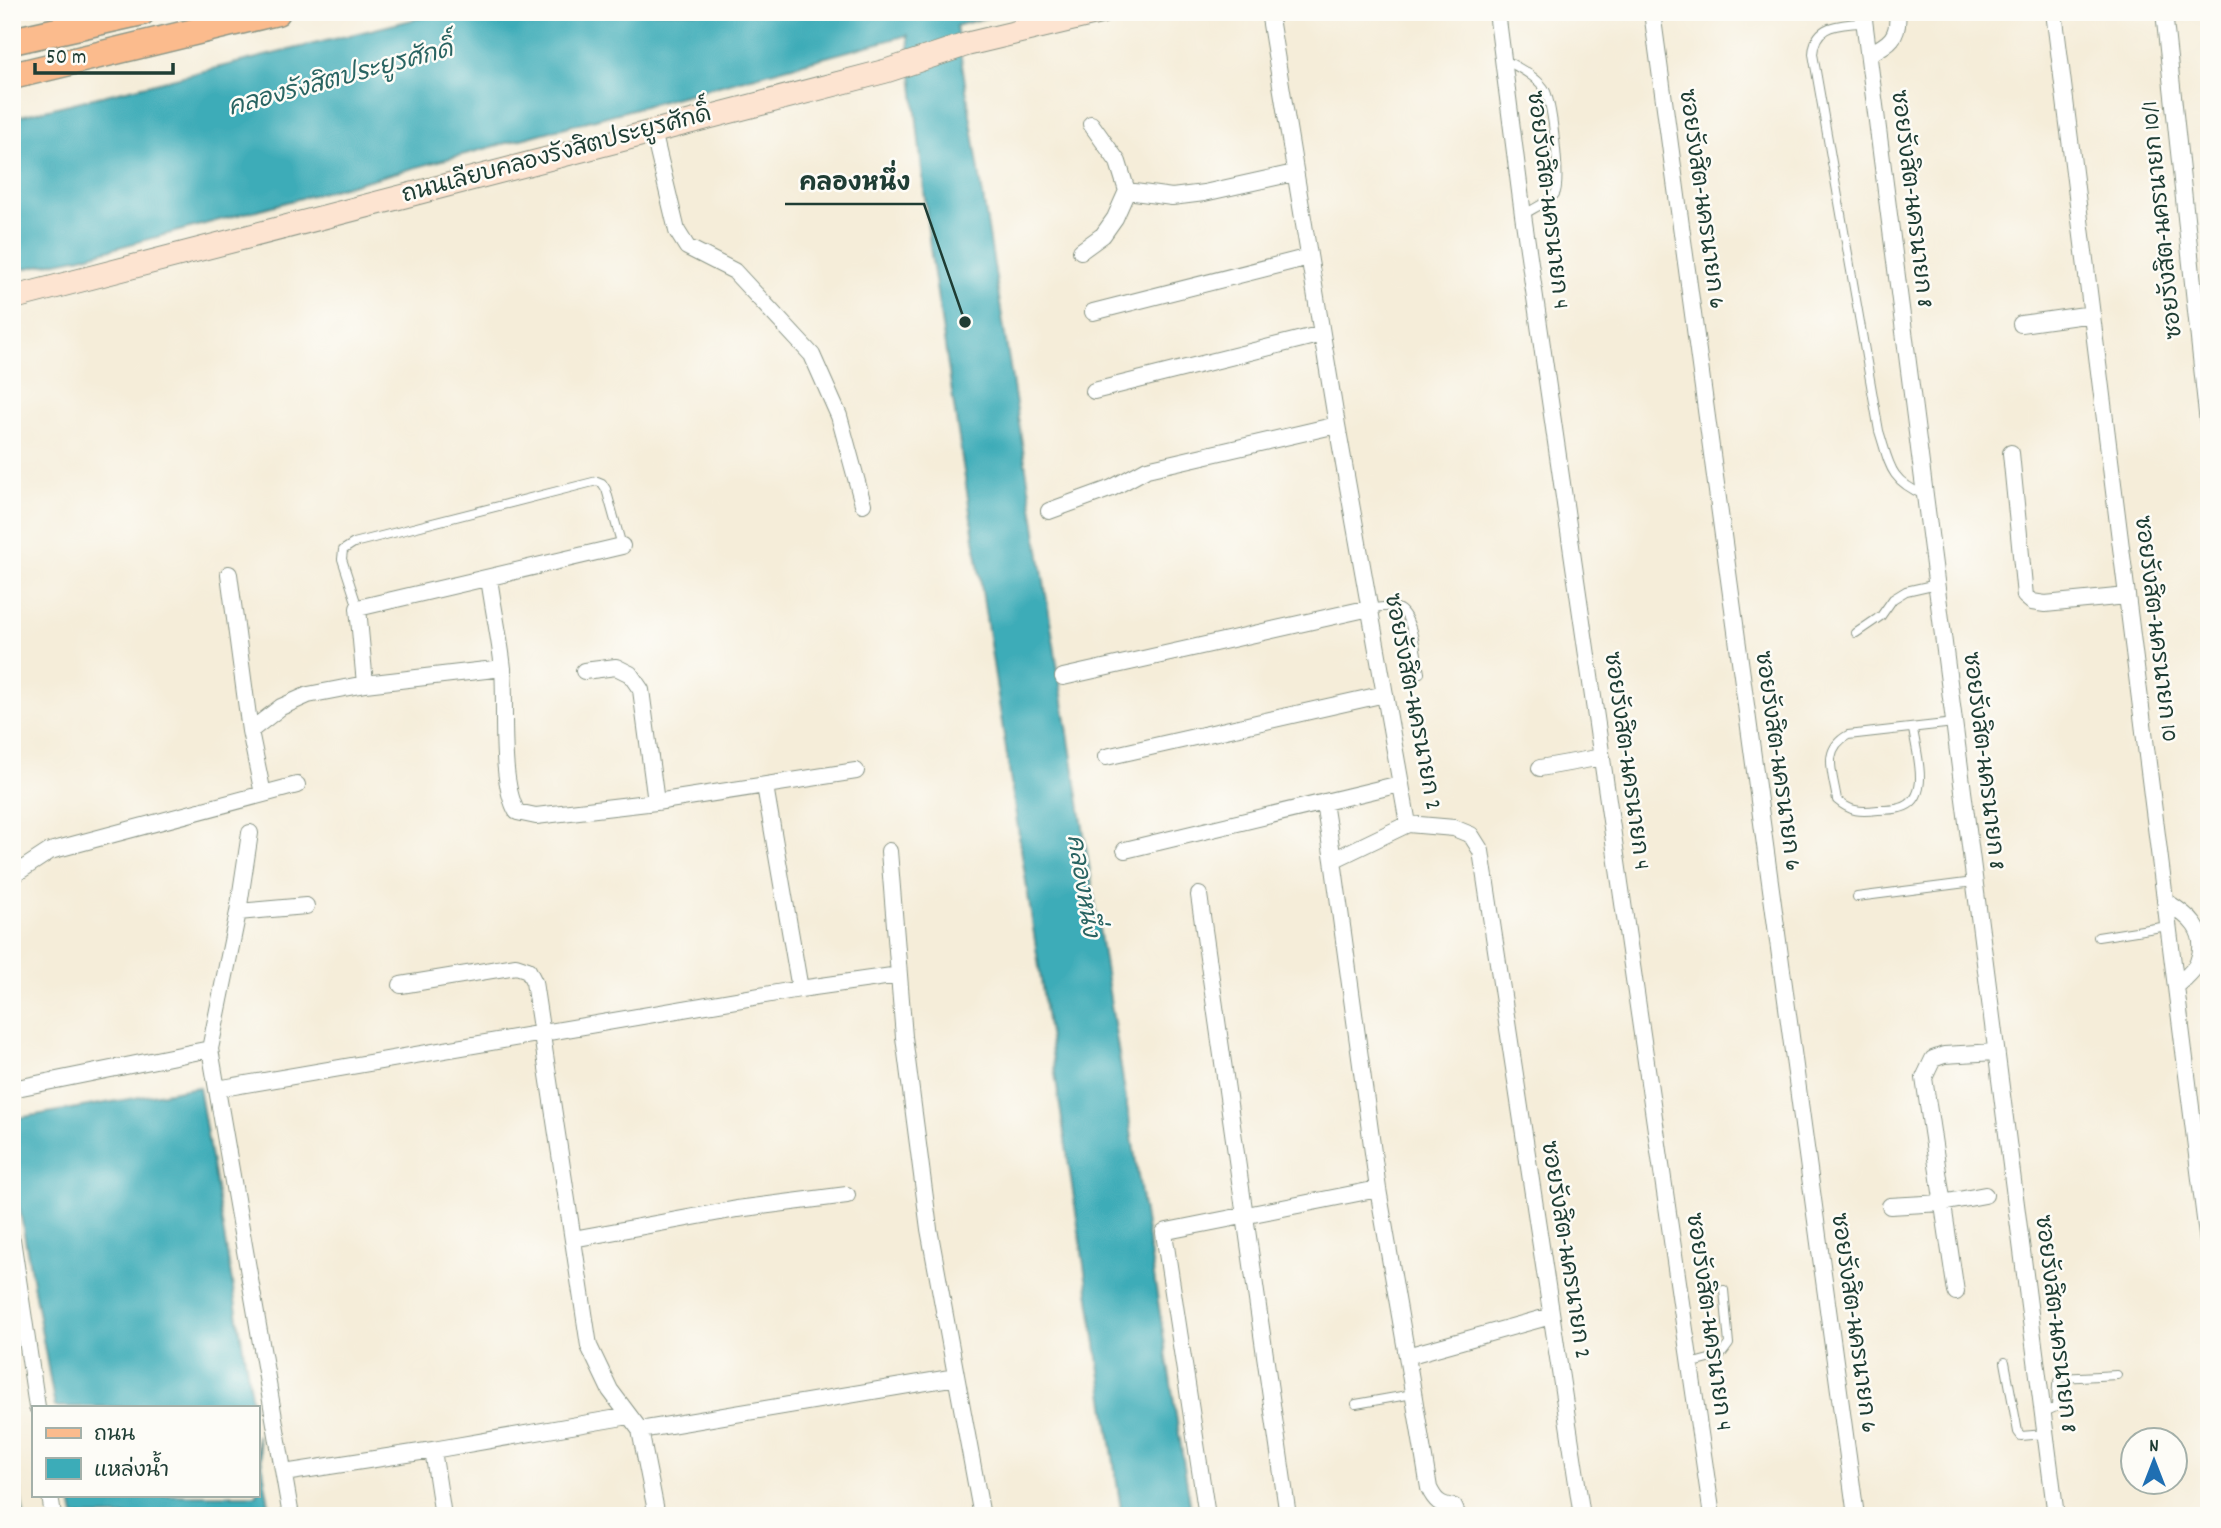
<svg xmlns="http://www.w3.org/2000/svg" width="2221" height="1528" font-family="Dekko,'Playpen Sans Thai',sans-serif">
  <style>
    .water { fill: #3cacb8; stroke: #2e7476; stroke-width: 2 }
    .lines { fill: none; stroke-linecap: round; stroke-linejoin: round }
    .lane-casing { stroke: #8a9586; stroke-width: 10 }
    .street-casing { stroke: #8a9586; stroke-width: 18 }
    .secondary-casing { stroke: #8a9586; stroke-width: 25 }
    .primary-casing { stroke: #8a9586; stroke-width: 29 }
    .lane { stroke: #fff; stroke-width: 8 }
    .street { stroke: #fff; stroke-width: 16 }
    .secondary { stroke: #fde4d1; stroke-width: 23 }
    .primary { stroke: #fbbb8d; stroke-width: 26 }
    .labels { text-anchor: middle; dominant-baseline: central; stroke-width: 5; stroke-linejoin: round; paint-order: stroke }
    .street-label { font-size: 23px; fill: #1f3d34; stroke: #fdfcf7 }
    .water-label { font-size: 24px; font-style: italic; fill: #296462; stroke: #fdfcf7 }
    .leader { fill: none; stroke: #1f3d34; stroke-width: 2.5 }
    .callout-dot { fill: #1f3d34; stroke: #fdfcf7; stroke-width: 2.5 }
    .callout-label { font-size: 24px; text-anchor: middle; font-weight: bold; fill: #1f3d34; stroke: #fdfcf7; stroke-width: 5; stroke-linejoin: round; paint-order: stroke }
  </style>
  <rect width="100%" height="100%" fill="#fdfcf7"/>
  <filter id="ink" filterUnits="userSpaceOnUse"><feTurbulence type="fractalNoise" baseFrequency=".0143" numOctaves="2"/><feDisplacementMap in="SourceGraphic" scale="14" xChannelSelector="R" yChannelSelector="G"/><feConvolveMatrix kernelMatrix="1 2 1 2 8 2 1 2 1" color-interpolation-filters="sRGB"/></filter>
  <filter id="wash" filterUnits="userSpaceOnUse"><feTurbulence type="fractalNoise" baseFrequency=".00686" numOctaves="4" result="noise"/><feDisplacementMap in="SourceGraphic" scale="28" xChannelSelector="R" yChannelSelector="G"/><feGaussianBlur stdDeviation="1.57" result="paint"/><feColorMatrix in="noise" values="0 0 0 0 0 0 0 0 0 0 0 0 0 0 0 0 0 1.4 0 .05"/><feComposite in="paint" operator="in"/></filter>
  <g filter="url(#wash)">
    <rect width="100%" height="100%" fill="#f5edd9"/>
    <path class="water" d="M444,12H1006L956,26L1192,1516H1122L930,247L908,35L82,257L12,271V118Z
      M199,1087L253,1407H55L12,1166V1119Z
      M257,1435L271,1516H74L70,1495H257Z
      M12,1446L24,1516H12Z"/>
  </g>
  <g filter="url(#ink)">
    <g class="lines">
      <g class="lane-casing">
        <path id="lane" d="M1865,22C1840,26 1815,22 1813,54L1879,431C1890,465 1889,480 1924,495
          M1505,60C1519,68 1534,75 1544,88C1552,98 1562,184 1555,194C1549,202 1532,209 1523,215
          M358,608L342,559L343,550L354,543L597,481L602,483L606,489L622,546
          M1370,608C1378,608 1389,605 1397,608C1413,613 1417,657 1420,673
          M1856,633L1881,616L1893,599L1906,591L1937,584
          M1913,729C1916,752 1933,800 1900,808C1893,810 1885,810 1878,810C1860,812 1851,812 1837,800C1833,773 1821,750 1848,735L1954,723
          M1857,897L1974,882
          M2098,937L2168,926
          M2005,1362L2018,1432L2021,1436L2045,1434
          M1690,1364L1720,1356L1729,1344L1724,1290
          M1356,1404L1413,1394
          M2042,1413L2056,1407L2057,1385L2061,1378L2117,1375"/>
      </g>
      <g class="street-casing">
        <path id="street" d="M1269,12L1337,425L1408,824L1454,828L1471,835L1481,851L1582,1516
          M1497,12L1523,215L1712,1516
          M1652,12L1856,1516
          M1863,12L2056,1516
          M2054,12L2209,1251
          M2164,12L2208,423
          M1869,54C1889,44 1900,37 1897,12
          M653,131L677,231L687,247L734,271L812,355L839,416L863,504
          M1127,191L1172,197L1204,193L1294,173
          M1081,251L1103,235L1115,218L1127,191L1118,162L1091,124
          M1093,312L1309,257
          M2021,324L2092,314
          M1094,391L1322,334
          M2011,453L2025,596L2032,602L2045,604L2127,596
          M1049,511L1112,488L1147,469L1337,425
          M229,574L250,731L263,794
          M489,578C493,608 500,639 503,669C506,707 499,782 517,812L536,816L656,802L856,771
          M584,671L616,667L630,674L641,690L656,802
          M1063,677L1370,608
          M365,684L358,608L622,546
          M250,731L281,707L308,695L365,684L503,668
          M1106,757L1385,694
          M1540,768L1602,757
          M765,786L800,989
          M1324,802L1333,860
          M250,833L238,912L210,1049L291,1516
          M1125,850L1400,784
          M889,851L904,1037L929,1229L982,1516
          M12,876L50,851L297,785
          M1199,895L1288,1516
          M2165,901C2188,915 2210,931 2198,962C2195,971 2182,980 2176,987
          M238,912L306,906
          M401,985L516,966L528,970L534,982L589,1346L610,1390L640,1430L657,1516
          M12,1089L210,1049
          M217,1089L800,989L899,975
          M1890,1206L1942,1203L1985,1195
          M12,1239L37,1407
          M573,1239L737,1209L847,1195
          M1956,1292L1924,1078L1933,1059L1944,1055L1996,1052
          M1407,1356L1378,1189L1333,860L1408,824
          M640,1430L956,1377
          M433,1450L629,1416
          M284,1473L433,1450L443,1516
          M50,1495L53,1516
          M1207,1516L1164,1233L1167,1231L1378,1189
          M1458,1516L1454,1507C1440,1505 1435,1501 1429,1488L1407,1356L1551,1316"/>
      </g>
      <g class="secondary-casing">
        <path id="secondary" d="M12,298L886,71L968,44L1102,12"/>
      </g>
      <g class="primary-casing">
        <path id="primary" d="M12,41L142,12
          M12,76L277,12"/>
      </g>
      <use href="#lane" class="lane"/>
      <use href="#street" class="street"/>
      <use href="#secondary" class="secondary"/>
      <use href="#primary" class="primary"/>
    </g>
  </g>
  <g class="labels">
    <g class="street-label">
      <text transform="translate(557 156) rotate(-15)">ถนนเลียบคลองรังสิตประยูรศักดิ์</text>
      <text transform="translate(1700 199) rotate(82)">ซอยรังสิต-นครนายก 6</text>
      <text transform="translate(1910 199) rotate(83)">ซอยรังสิต-นครนายก 8</text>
      <text transform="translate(1546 200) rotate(83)">ซอยรังสิต-นครนายก 4</text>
      <text transform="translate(2164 220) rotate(-96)">ซอยรังสิต-นครนายก 10/1</text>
      <text transform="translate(2154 629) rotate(83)">ซอยรังสิต-นครนายก 10</text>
      <text transform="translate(1411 702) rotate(79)">ซอยรังสิต-นครนายก 2</text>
      <text transform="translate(1625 761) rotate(82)">ซอยรังสิต-นครนายก 4</text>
      <text transform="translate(1776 761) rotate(82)">ซอยรังสิต-นครนายก 6</text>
      <text transform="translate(1982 761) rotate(83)">ซอยรังสิต-นครนายก 8</text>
      <text transform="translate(1564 1250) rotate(81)">ซอยรังสิต-นครนายก 2</text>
      <text transform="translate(1707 1322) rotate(82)">ซอยรังสิต-นครนายก 4</text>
      <text transform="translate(1852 1323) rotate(82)">ซอยรังสิต-นครนายก 6</text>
      <text transform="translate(2054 1324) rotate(83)">ซอยรังสิต-นครนายก 8</text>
    </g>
    <g class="water-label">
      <text transform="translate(341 80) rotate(-15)">คลองรังสิตประยูรศักดิ์</text>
      <text transform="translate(1081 886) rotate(81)">คลองหนึ่ง</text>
    </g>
  </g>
  <path class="leader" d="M965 322L924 204H785"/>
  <circle class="callout-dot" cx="965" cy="322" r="7"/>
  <g class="callout-label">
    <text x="855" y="190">คลองหนึ่ง</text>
  </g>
  <rect width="2221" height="1528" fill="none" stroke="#fdfcf7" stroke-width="42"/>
  <rect x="32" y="1406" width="228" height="91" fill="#fdfcf7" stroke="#a4b0a9" stroke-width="2"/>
  <rect x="46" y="1428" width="35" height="10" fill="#fbbb8d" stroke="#a4b0a9" stroke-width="2"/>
  <text x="94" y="1440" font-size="21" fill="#1f3d34">ถนน</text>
  <rect x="46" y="1458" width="35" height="21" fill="#3cacb8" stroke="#a4b0a9" stroke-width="2"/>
  <text x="94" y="1476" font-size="21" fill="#1f3d34">แหล่งน้ำ</text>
  <g transform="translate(2154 1461)"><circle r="33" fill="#fdfcf7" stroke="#a4b0a9" stroke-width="2"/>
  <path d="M0-5L12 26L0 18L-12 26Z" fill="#1f6fb2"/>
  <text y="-10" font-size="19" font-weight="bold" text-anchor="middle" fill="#1f3d34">N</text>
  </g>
  <path d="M35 63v10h138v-10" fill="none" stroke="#1f3d34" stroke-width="3.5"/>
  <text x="46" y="63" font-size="21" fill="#1f3d34" stroke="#fdfcf7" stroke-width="5" paint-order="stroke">50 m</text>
</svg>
